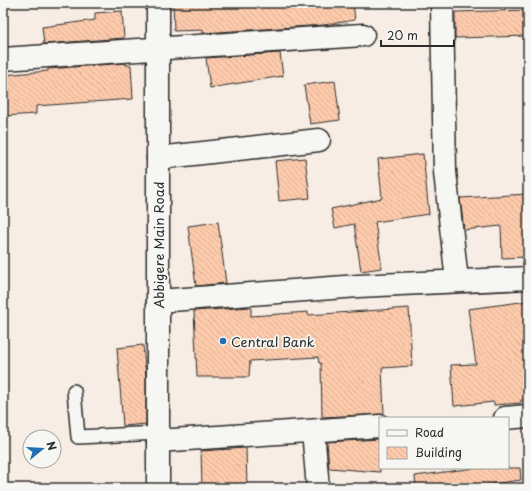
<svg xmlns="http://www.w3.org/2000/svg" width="531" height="491" font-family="'Playpen Sans',sans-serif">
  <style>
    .building { fill: url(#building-back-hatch); stroke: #2b2b2b }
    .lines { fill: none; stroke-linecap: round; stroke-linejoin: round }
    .service-casing { stroke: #2b2b2b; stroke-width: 16 }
    .minor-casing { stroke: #2b2b2b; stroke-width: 25 }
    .secondary-casing { stroke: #2b2b2b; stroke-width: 25 }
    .service { stroke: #f6f6f2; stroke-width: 13 }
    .minor { stroke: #f6f6f2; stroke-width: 22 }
    .secondary { stroke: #f6f6f2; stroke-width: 22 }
    .poi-dot { fill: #1f6fb2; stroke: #f6f6f2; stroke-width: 1.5 }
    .labels { text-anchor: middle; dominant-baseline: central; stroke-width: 3.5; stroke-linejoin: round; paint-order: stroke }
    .street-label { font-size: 13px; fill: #2b2b2b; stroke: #f6f6f2 }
    .poi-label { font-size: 13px; fill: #2b2b2b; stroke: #f6f6f2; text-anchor: start }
  </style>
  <defs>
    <pattern id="building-back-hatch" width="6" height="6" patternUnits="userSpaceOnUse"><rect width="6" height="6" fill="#fdcbac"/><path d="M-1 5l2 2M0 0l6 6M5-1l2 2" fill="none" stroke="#d9ae94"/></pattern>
  </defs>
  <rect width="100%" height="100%" fill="#f7ede4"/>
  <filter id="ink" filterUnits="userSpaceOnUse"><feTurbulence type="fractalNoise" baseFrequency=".025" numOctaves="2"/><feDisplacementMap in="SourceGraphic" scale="8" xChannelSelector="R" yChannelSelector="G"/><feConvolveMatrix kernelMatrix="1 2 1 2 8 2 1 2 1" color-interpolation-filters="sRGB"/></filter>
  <g filter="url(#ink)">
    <path class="building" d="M173,3H353L355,20L324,25L203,33V30L174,31Z
      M528,10V36L455,38V12Z
      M122,11L124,38L44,44L42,27L95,20V13Z
      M280,53L283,76L210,88L206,58Z
      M126,63V65H131L133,99L36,106V114L4,116L3,75L48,71V69Z
      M335,81L340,120L310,124L304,85Z
      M423,154L429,214L375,222L382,268L361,271L354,224L335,228L331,209L382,198L378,159Z
      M305,158L310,198L279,201L275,161Z
      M528,194V257L502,258L501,226L464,230L460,198Z
      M218,222L226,283L196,286L188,226Z
      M528,301V400H521V403L494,405V402L454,406L451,365L476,364L468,309Z
      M251,307V316L308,312V315L409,308L412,366L382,368L384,414L322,417L321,363H319L318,357L250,361L249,377H197L194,311Z
      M143,345L146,377V424L123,426L117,348Z
      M380,439V472L329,468L327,442Z
      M246,448L247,488H202L201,451Z
      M474,468H520L521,480L463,488H416L415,476Z"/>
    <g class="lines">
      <g class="service-casing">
        <path id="service" d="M74,391L78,437L158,433"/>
      </g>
      <g class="minor-casing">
        <path id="minor" d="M442,3L445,172L457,281
          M3,59L363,35
          M158,158L319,140
          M158,301L358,286L528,278
          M505,418L528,416
          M313,431L318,488
          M158,441L380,426"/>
      </g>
      <g class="secondary-casing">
        <path id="secondary" d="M158,488V3"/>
      </g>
      <use href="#service" class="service"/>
      <use href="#minor" class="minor"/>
      <use href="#secondary" class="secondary"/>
    </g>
  </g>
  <circle class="poi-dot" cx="223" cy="341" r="4"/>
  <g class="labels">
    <g class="street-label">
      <text transform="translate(158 245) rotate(-90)">Abbigere Main Road</text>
    </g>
    <g class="poi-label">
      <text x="231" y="341">Central Bank</text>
    </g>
  </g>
  <rect width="531" height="491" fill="none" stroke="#f6f6f2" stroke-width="16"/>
  <rect x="8" y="8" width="515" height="475" fill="none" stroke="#2b2b2b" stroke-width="1.5" filter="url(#ink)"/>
  <rect x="379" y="417" width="130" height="52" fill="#f6f6f2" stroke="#a5a5a2"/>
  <rect x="387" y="430" width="20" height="6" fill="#f6f6f2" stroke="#a5a5a2"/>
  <text x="415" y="437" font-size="12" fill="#2b2b2b">Road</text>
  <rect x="387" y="447" width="20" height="12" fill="url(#building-back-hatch)" stroke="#a5a5a2"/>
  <text x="415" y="457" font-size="12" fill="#2b2b2b">Building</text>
  <g transform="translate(42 449) rotate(72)"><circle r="19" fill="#f6f6f2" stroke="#a5a5a2"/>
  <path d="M0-3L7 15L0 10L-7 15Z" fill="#1f6fb2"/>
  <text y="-6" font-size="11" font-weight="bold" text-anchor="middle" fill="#2b2b2b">N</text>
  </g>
  <path d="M381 40v6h73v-6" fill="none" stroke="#2b2b2b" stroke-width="2"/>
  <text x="387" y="40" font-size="12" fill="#2b2b2b" stroke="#f6f6f2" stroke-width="3" paint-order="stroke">20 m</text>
</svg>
